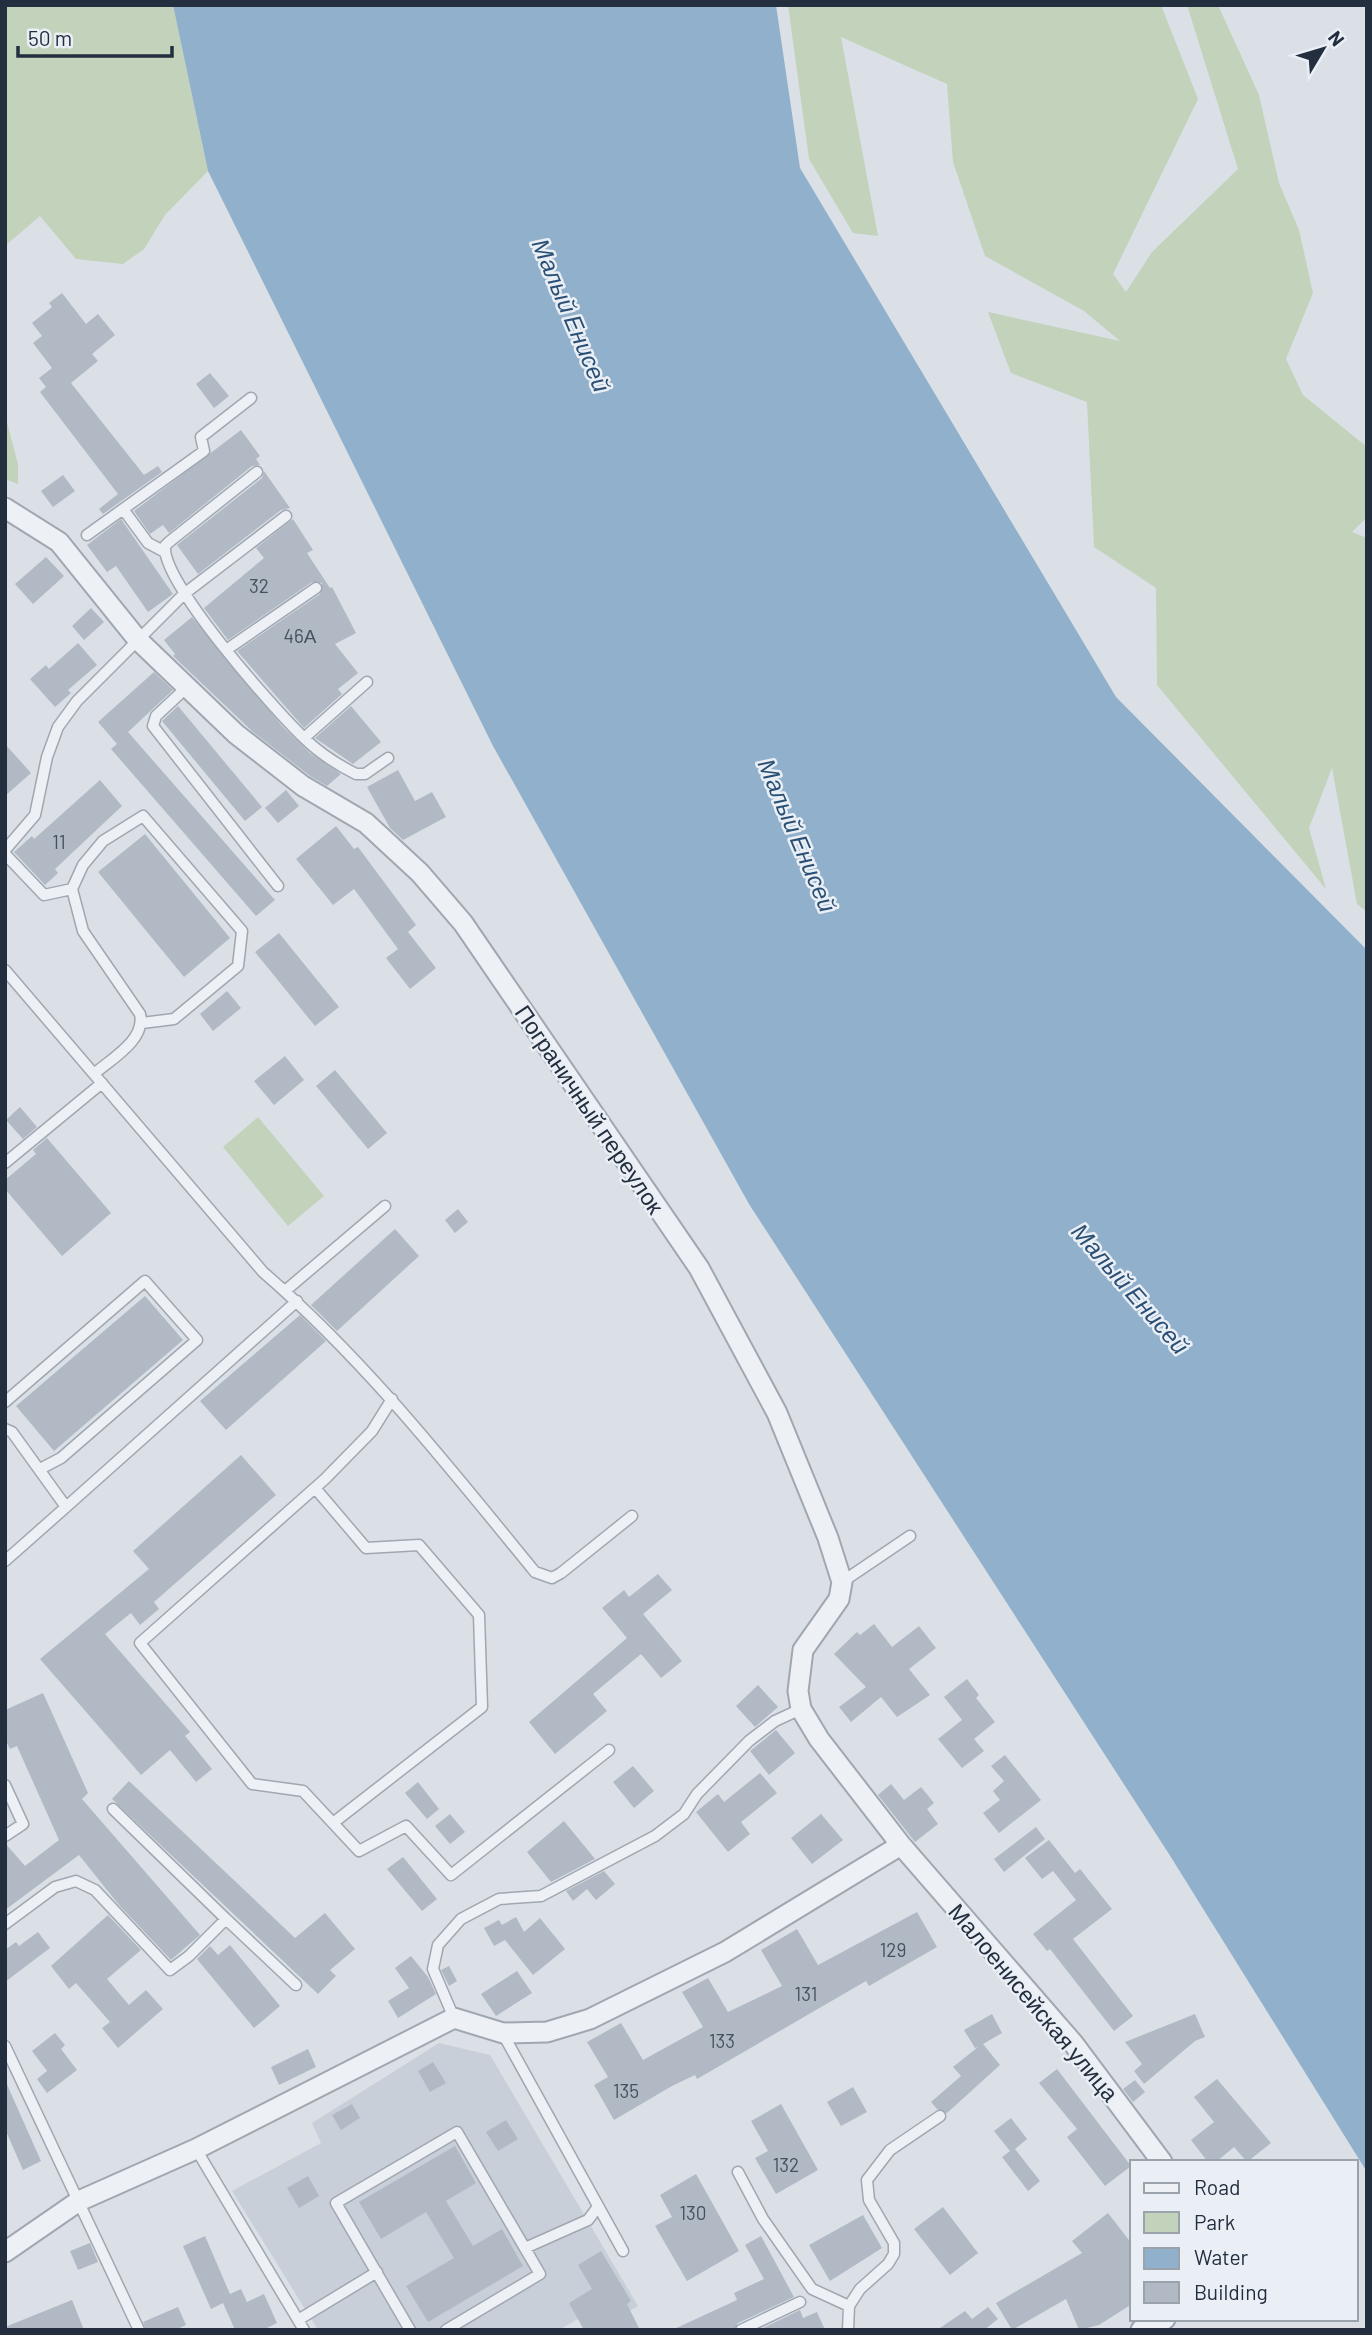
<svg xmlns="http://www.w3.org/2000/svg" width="1372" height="2335" font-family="Barlow,sans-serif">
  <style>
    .built { fill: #c8cfd9 }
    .green { fill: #c2d2bb }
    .water { fill: #91b0cb }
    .building { fill: #b1b9c4 }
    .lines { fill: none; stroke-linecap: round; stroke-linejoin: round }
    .service-casing { stroke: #a0a7b1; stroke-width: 13 }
    .minor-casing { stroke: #a0a7b1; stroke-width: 23 }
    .service { stroke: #edf0f5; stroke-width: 10 }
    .minor { stroke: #edf0f5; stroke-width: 19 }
    .labels { text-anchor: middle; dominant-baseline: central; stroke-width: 5; stroke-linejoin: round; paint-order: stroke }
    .number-label { font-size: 19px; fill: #465160 }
    .street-label { font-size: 23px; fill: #232e3e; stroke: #eaeff5 }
    .water-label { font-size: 24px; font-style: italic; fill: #2a4f75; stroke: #eaeff5 }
  </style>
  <rect width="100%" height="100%" fill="#dbe0e7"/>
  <path class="built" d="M439,2043L490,2055L638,2306L595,2330L583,2316L559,2330H318L232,2191L321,2143L312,2123Z"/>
  <path class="green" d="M5,5H173L208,171L165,215L144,249L123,264L76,259L40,216L6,245L5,249Z
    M788,5H1161L1198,99L1113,274L1126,292L1152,252L1238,169L1187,5H1218L1259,95L1279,183L1299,230L1313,293L1286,359L1303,395L1367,447V517L1352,532L1367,538V912L1357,904L1332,768L1309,828L1326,889L1157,685L1156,588L1094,547L1087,402L1011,373L988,312L1120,341L1084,311L985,256L953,162L947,84L841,37L878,236L853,233L809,159Z
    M5,415L18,464V484L5,479Z
    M258,1117L324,1196L288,1226L223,1147Z"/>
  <path class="water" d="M173,5H776L800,168L1116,697L1367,950V2172L1169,1854L749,1204L493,746L208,171Z"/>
  <path class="building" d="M62,293L86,324L98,314L115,335L92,354L98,361L71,383L144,475L158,466L162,472L103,514L99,509L118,494L40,392L46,387L39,378L52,368L33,343L42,336L32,323L52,307L49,303Z
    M210,373L229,396L214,408L196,384Z
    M241,430L260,456L256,459L260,465L252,466L169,533L163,525L150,534L134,511Z
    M264,471L290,508L281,510L198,574L177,545L262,478Z
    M63,475L75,491L53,507L41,491Z
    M121,519L173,594L148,612L116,566L107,572L87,545Z
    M293,519L313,550L307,553L330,588L332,587L356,633L335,644L358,673L338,689L342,694L304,728L237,651L320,594L322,583L312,582L228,640L204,608L264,558L256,548Z
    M46,557L64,576L33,604L15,584Z
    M91,608L104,622L84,640L72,626Z
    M192,617L283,727L310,753L341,774L327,786L310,776L253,732L173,656L175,654L164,640Z
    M78,643L97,665L68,690L71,693L55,707L30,679L46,665L49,669Z
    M154,672L173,690L128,732L275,900L256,916L111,749L117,744L98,722Z
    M178,706L262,807L245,821L162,721Z
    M351,706L381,742L353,764L315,738Z
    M5,744L31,773L5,796Z
    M398,770L415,801L432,792L446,817L403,840L390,828L367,787Z
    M100,780L122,806L55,869L58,873L45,885L14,852L32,836L34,839Z
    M286,790L299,806L278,823L265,808Z
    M336,826L354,849L358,847L416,925L408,932L436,968L410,989L386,958L398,949L354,889L333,905L296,859Z
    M145,834L230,938L184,977L98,872Z
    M279,933L339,1007L315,1026L255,952Z
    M227,991L241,1008L213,1031L200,1014Z
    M285,1056L304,1080L274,1105L254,1081Z
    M335,1070L387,1133L368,1149L316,1086Z
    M20,1107L37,1127L23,1139L6,1120Z
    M47,1138L111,1213L62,1256L5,1189V1180L36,1154L33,1150Z
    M458,1209L468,1222L455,1233L445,1220Z
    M395,1229L419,1256L337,1331L311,1305Z
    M145,1296L183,1340L54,1451L16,1406Z
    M300,1315L326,1341L226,1430L200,1401Z
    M241,1455L276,1495L154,1602L159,1609L140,1625L131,1613L105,1634L190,1732L185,1736L212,1769L196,1782L170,1750L141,1775L40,1659L149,1569L133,1551Z
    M658,1574L672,1590L643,1614L682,1661L661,1678L641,1654L593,1694L607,1711L555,1754L529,1722L627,1638L602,1608L624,1590L629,1597Z
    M874,1624L892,1647L919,1626L936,1648L909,1669L930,1695L897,1717L881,1697L851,1722L839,1707L866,1687L834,1654L857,1632L860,1635Z
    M967,1679L979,1695L976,1698L995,1722L974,1739L984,1751L962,1768L938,1739L962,1720L944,1697Z
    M758,1685L778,1707L755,1727L736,1706Z
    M43,1693L88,1793L82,1799L200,1935L171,1960L119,1905L79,1855L5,1910V1843L25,1866L59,1840L17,1746L10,1749L5,1739V1710Z
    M776,1730L795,1753L769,1775L750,1751Z
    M1005,1755L1041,1800L999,1833L983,1813L1000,1800L993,1791L1004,1781L991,1766Z
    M633,1766L654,1791L634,1808L613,1782Z
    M760,1773L777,1793L741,1822L750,1834L728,1852L696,1812L718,1794L724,1802Z
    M129,1781L295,1938L325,1913L355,1949L330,1970L336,1976L318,1994L112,1799Z
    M418,1782L439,1809L427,1819L405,1793Z
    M891,1784L904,1800L921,1787L934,1803L927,1809L938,1824L915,1842L878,1795Z
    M450,1814L465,1832L450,1844L435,1826Z
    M821,1814L843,1840L812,1864L791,1838Z
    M564,1821L595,1859L551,1882L527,1852Z
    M1036,1827L1045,1839L1004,1872L994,1859Z
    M1049,1840L1075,1873L1080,1869L1112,1909L1073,1939L1133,2016L1114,2031L1050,1949L1047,1951L1033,1934L1076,1900L1053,1871L1042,1879L1025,1858Z
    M403,1857L437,1899L422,1911L387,1869Z
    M604,1871L615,1884L596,1900L587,1889L573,1901L566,1891Z
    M917,1912L937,1947L869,1986L866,1981L697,2079L695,2075L672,2086L614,2120L594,2085L608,2077L587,2042L621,2023L643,2060L703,2027L682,1992L708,1978L728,2012L782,1986L761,1950L797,1929L818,1965Z
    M108,1915L141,1950L107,1979L129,2005L146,1990L163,2009L118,2048L102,2028L110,2022L76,1983L69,1989L51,1966Z
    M516,1917L524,1932L540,1918L565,1949L533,1975L505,1940L494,1946L484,1928L499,1920L502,1925Z
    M38,1932L50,1948L5,1982V1950L16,1942L19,1946Z
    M230,1945L280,2006L254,2028L197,1959L210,1946L218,1955Z
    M411,1956L428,1977L436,1994L398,2018L388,2001L409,1988L395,1968Z
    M449,1966L457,1981L449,1986L441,1970Z
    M517,1971L532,1993L496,2016L481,1994Z
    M992,2014L1002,2033L983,2044L1000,2065L947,2113L937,2109L931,2102L961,2076L953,2067L978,2047L975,2048L964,2030Z
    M1195,2014L1205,2037L1195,2041L1144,2084L1134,2071L1142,2064L1125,2042Z
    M55,2033L65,2045L61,2049L77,2070L47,2093L37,2079L47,2071L32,2051Z
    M308,2049L316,2067L279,2085L271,2067Z
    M433,2062L446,2083L430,2092L418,2071Z
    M1057,2069L1131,2166L1105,2186L1067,2137L1077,2129L1039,2083Z
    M1217,2079L1271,2143L1247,2162L1234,2147L1216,2162H1208L1191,2140L1214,2122L1194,2097Z
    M5,2080L41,2161L23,2170L5,2129Z
    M1135,2080L1145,2092L1133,2102L1123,2089Z
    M853,2087L867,2112L841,2126L827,2102Z
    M352,2104L360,2118L341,2130L332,2115Z
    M781,2104L818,2170L776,2194L755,2158L768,2151L751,2121Z
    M1011,2118L1027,2139L1015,2149L1040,2181L1028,2191L1002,2157L1010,2151L994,2131Z
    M506,2120L518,2139L498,2151L486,2132Z
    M455,2146L476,2183L446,2201L473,2246L502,2229L523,2266L428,2322L406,2286L454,2258L426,2212L381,2239L359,2202Z
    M696,2174L739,2251L687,2281L655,2226L672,2217L660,2195Z
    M308,2176L319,2196L299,2208L287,2188Z
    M943,2207L978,2253L950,2275L914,2229Z
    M1108,2213L1132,2244V2304L1099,2325L1079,2330L1066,2299L1012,2330L996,2303L1082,2253L1072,2241Z
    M863,2215L882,2248L830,2281L809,2245Z
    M205,2236L230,2294L241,2289L247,2302L264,2294L277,2323L263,2330H235L223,2303L211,2309L183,2246Z
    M761,2236L794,2297L738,2323L734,2330H672L737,2300L734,2293L764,2279L745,2245Z
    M90,2243L98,2262L78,2270L70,2251Z
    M601,2251L631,2301L627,2304L640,2330H584L569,2303L592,2289L578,2265Z
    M72,2300L84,2330H5V2327Z
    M178,2307L186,2325L175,2330H146L143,2322Z
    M988,2307L998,2319L984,2330H937L965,2311L972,2319Z
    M800,2310L803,2318L817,2312L825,2330H759Z"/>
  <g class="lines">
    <g class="service-casing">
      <path id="service" d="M257,472L169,542L165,546C161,582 274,709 303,737C317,751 338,765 356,774H365L388,758
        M123,509L148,543L165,552
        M87,535L204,451L201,437L251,398
        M226,650L316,588
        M187,687L156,716L153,726L278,886
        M304,738L367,682
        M5,850L35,815L47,757L58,727L77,701L184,594L286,516
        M5,854L44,895L72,889
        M5,970L263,1272C366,1361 449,1467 535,1572L552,1578L561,1573L632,1516
        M94,1074C111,1059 146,1040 140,1014L83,931L72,889L83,865L103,841L143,816L242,931L238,966L174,1019L142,1023
        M5,1163L102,1083
        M285,1291L385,1206
        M392,1399L372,1431L325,1479L140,1643L252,1784L303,1791L359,1851L406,1826L451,1875L609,1750
        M5,1402L145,1281L197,1340L61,1458L40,1469
        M5,1429L12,1432L66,1507L5,1561
        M315,1488L366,1548L419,1545L479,1615L482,1707L333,1823
        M66,1507L297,1301
        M842,1582L910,1536
        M5,1785L23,1824L5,1836
        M113,1809L226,1919
        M5,1924L55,1887L76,1881L95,1890L170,1970L189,1956L226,1919L296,1985
        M454,2018L433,1969L438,1945L461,1919L499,1899L541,1896L655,1836L684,1814L697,1794L749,1741L775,1721L801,1709
        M503,2034L623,2251
        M5,2046L139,2330
        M196,2149L304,2330
        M738,2172L763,2219L812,2289L849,2306
        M525,2248L588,2220L597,2208
        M298,2320L377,2272
        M410,2330L336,2203L457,2132L540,2274L446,2330
        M741,2330L800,2302
        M848,2330L849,2306L860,2289L888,2264L894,2254V2243L869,2200L867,2180L890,2150L940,2116"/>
    </g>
    <g class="minor-casing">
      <path id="minor" d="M5,508L59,542L138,640L236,734L303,786L366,823L420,873L463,923L699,1268L777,1413L828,1538L842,1582L839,1599L803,1650L798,1691L801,1709L819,1739L901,1845L1073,2043L1162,2162
        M5,2252L79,2201L196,2149L454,2018L503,2033L547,2032L590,2019L725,1952L901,1845
        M1141,2330L1165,2319"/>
    </g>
    <use href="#service" class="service"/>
    <use href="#minor" class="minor"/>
  </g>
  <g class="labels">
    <g class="number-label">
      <text x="259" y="585">32</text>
      <text x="300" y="635">46А</text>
      <text x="59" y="841">11</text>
      <text x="893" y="1949">129</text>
      <text x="806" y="1993">131</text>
      <text x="722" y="2040">133</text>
      <text x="626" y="2090">135</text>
      <text x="786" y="2164">132</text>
      <text x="693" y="2212">130</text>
    </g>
    <g class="street-label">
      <text transform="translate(590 1109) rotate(56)">Пограничный переулок</text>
      <text transform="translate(1034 2002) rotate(50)">Малоенисейская улица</text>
    </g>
    <g class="water-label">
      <text transform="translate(572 315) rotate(67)">Малый Енисей</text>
      <text transform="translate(798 835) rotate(67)">Малый Енисей</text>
      <text transform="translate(1131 1288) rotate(49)">Малый Енисей</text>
    </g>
  </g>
  <rect width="1372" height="2335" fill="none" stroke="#232e3e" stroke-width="14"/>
  <rect x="1130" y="2160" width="228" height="161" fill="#eaeff5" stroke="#9aa2ac" stroke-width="2"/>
  <rect x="1144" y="2183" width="35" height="10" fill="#edf0f5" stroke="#9aa2ac" stroke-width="2"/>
  <text x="1194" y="2195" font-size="21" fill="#232e3e">Road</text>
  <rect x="1144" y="2212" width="35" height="21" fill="#c2d2bb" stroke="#9aa2ac" stroke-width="2"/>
  <text x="1194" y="2230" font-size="21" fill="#232e3e">Park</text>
  <rect x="1144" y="2248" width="35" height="21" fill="#91b0cb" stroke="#9aa2ac" stroke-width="2"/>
  <text x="1194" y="2265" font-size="21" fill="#232e3e">Water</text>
  <rect x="1144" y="2282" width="35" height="21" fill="#b1b9c4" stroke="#9aa2ac" stroke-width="2"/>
  <text x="1194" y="2300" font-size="21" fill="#232e3e">Building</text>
  <g transform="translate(1323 49) rotate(52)" stroke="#eaeff5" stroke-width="5" paint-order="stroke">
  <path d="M0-5L12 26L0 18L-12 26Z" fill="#232e3e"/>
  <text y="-10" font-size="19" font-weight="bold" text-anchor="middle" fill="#232e3e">N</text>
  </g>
  <path d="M18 46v10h154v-10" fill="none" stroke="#232e3e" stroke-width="3.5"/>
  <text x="28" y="46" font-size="21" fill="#232e3e" stroke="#eaeff5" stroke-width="5" paint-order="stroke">50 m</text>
</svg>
